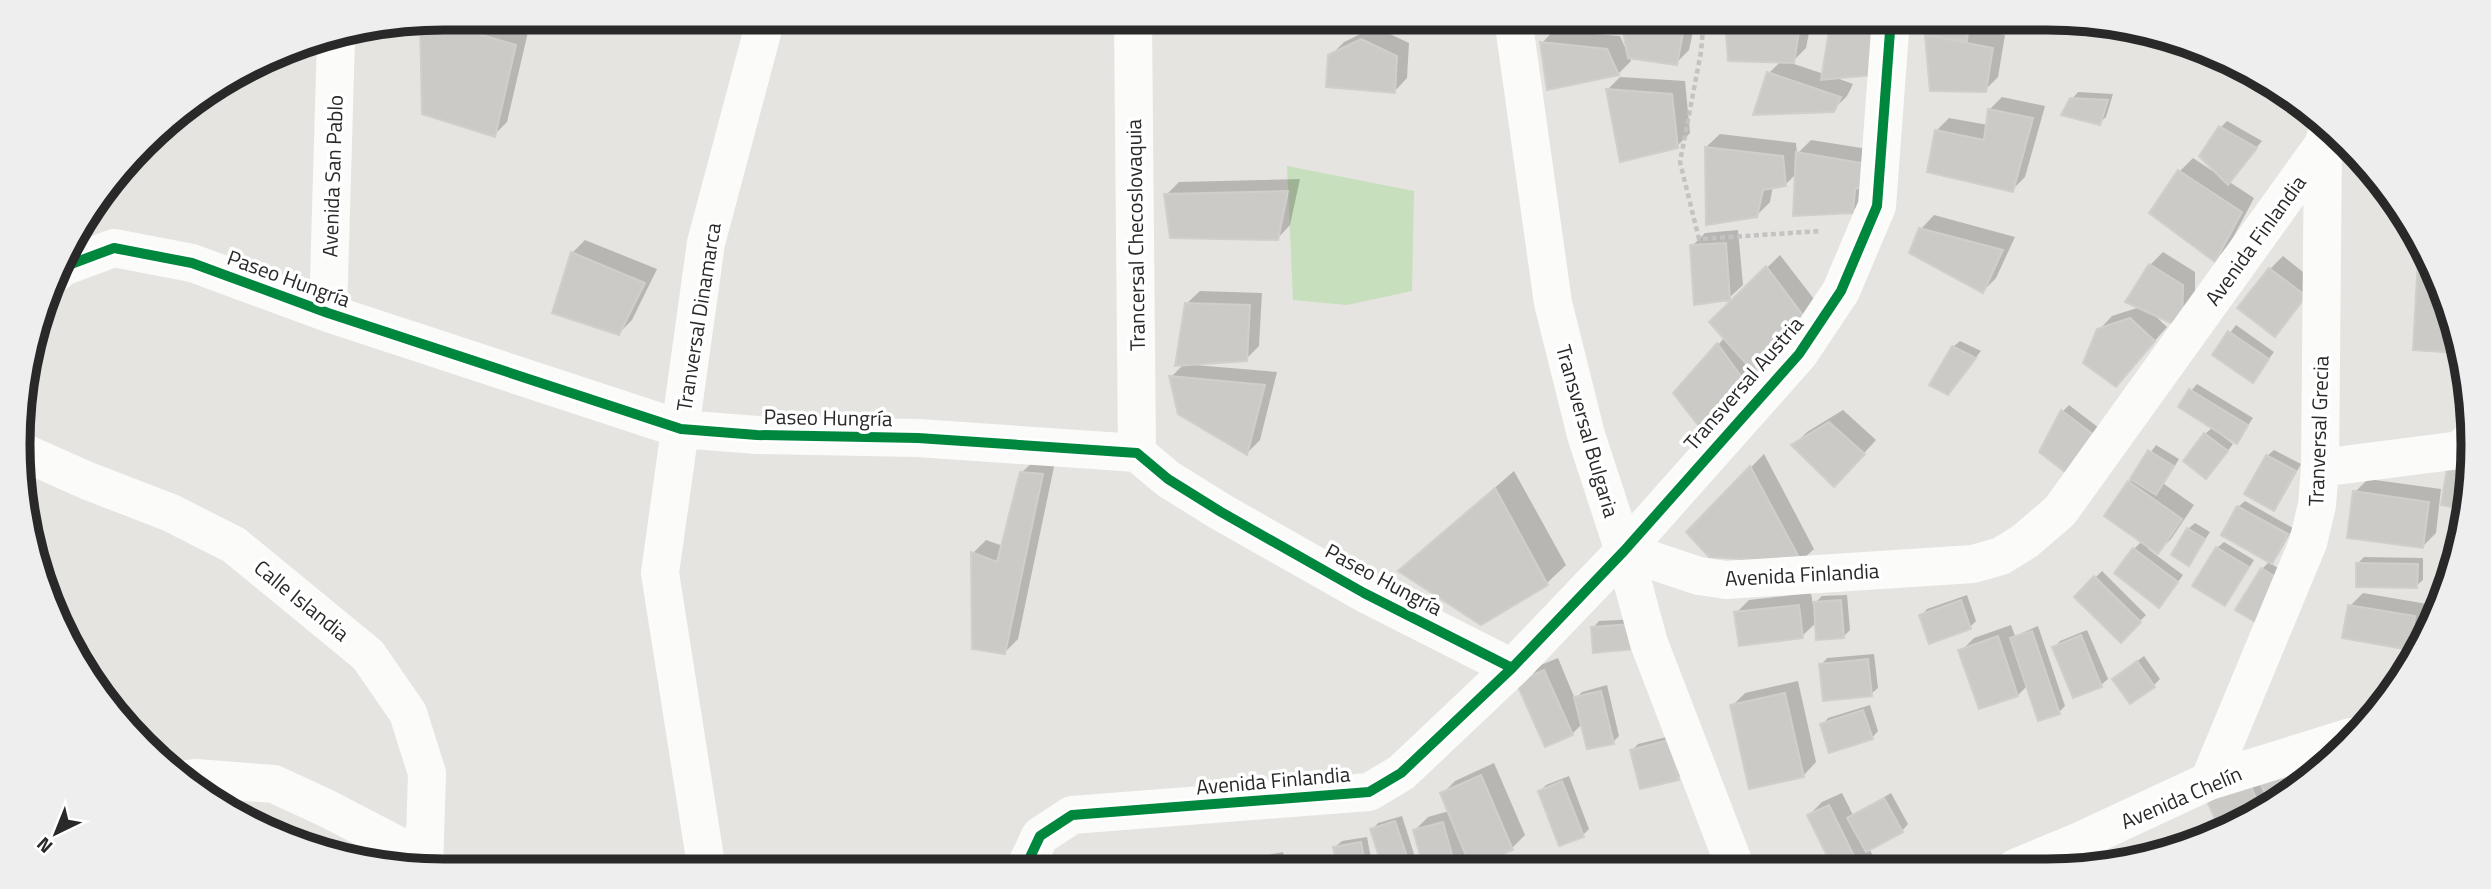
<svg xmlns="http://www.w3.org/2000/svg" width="2491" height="889" font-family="'Titillium Web',sans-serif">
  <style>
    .green { fill: #c7dfbc }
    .shadow { fill: #0003 }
    .building { fill: #cbcac7; stroke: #d1cfcc; stroke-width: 2 }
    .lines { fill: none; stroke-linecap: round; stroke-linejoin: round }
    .path { stroke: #c3c3c2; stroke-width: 4.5; stroke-dasharray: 5 3.5; stroke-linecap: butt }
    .street { stroke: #fbfbfa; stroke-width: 38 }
    .cycleway-casing { stroke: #fff; stroke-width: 15 }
    .cycleway { stroke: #00873e; stroke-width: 10 }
    .labels { text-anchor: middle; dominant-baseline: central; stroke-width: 7; stroke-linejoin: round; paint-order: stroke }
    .street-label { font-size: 21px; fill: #292929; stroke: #fff }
    .rim { fill: none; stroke: #292929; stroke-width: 9 }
  </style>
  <rect width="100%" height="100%" fill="#e6e4e0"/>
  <path class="green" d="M1287,166L1414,191L1412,291L1347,305L1293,300Z"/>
  <path class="shadow" d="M444,18H479L528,32L507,122L494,135L421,22Z
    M1555,18H1613V25L1606,31H1594V34L1620,36L1628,54L1623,23L1629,18H1696L1689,50L1676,63L1629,56L1631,61L1618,74L1542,43L1555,29Z
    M1726,18H1812L1806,48L1791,63L1824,74L1830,32L1844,19L1884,18L1834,77L1853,84L1847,96L1833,110L1769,73L1781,61L1730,59Z
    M1928,18H1980L1979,26L1975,30L2005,35L1998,77L1985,90L1927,35Z
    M1375,27L1409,43L1407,78L1394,92L1330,56L1344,42Z
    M1620,77L1685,81L1690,133L1677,146L1607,90Z
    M2078,92L2113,94L2106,117L2099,123L2072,99Z
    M2002,97L2045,106L2025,177L2012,190L1936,131L1949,118L1988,125L1989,110Z
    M2227,121L2262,141L2228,181L2254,198L2228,247L2215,260L2152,213L2180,171L2193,158L2217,174L2221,127Z
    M1720,134L1796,143L1797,154L1811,140L1887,152L1865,198L1852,212L1797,173L1785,185L1773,186L1770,202L1756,216L1706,147Z
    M1300,179L1290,225L1277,239L1166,195L1179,182Z
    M1934,215L2015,237L1996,278L1983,291L1921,229Z
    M1738,230L1743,285L1729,298L1692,246L1705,233Z
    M585,240L657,269L632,320L619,333L572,253Z
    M2163,252L2195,272V313H2152L2167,327L2116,385L2099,330L2112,316L2140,307L2150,265Z
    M1780,255L1817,303L1770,361L1705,432L1676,393L1725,337L1712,322Z
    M2283,256L2317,283L2287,322L2274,335L2270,269Z
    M1200,291L1262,293L1259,346L1246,359L1195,363V365L1277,372L1260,440L1247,453L1171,377L1185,363L1186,304Z
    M2236,325L2274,352L2252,381L2214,354Z
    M1960,341L1981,351L1948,393L1953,347Z
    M2197,384L2253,418L2237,441L2223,433L2221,435L2233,444L2212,471L2205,434L2213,427L2191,391Z
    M2069,405L2103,431L2041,451L2062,412Z
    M1843,410L1876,440L1847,472L1794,445L1807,432Z
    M2156,445L2179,459L2164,484L2194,505L2171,539L2158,552L2150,546L2148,549L2183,575L2165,600L2134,549L2142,541L2129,482Z
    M2274,450L2301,464L2280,502L2273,509L2267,456Z
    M1764,454L1814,549L1801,561L1688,532Z
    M1035,460L1055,462L1018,639L1005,652L974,648L973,553L986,540L1003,546L1021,473Z
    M1514,471L1566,565L1547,583L1481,623L1401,570Z
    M2368,479L2441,489L2436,533L2423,546L2355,492Z
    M2245,501L2293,528L2278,555L2270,563L2286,573L2237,609L2262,569L2270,561L2238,507Z
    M2195,523L2210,532L2189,564L2188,529Z
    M2224,542L2254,560L2231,597L2225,604L2217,548Z
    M2364,557L2423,558V580L2416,586L2357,564Z
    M2102,571L2146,615L2121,640L2076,597Z
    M1811,593L1813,605L1822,596L1847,595L1850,630L1844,636L1817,622L1802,636L1736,613L1749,600Z
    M2363,593L2427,604L2422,635L2409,648L2350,606Z
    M1967,595L1976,621L1970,627L1921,616L1927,609Z
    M1638,619L1594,651L1593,628L1599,621Z
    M2011,625L2015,636L2038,626L2065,706L2059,712L2028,685L2018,695L1961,651L1974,638Z
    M2087,630L2108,679L2101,685L2054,648L2060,641Z
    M1874,654L1878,688L1871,694L1821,665L1827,658Z
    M2144,656L2160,679L2154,685L2114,679Z
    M1558,658L1575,699L1582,692L1607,685L1619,736L1613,742L1582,724L1572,734L1518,682L1531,669Z
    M1798,681L1816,762L1803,776L1732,706L1745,693Z
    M1870,705L1878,731L1872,738L1822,725L1828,718Z
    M1675,735L1685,772L1678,778L1632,750L1638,744Z
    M2319,754L2325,768L2235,828L2209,801Z
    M1494,763L1525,835L1512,848L1472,866L1473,869H1426L1415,830L1428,817L1449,811L1442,794L1455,781Z
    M1569,776L1589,829L1583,835L1540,791L1546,785Z
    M1842,793L1853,815L1891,793L1908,824L1902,831L1869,848L1879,868H1835L1809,815L1822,802Z
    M1402,816L1414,854L1408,861L1372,830L1378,823Z
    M1367,837L1373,869H1339L1335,847L1342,841Z
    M1283,852L1287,870H1246L1245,864L1252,858Z
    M1200,867L1201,870H1183Z"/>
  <path class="building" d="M1553,18H1609L1607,33L1554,32Z
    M1725,18H1771L1800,25L1794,63L1728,61Z
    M1927,18H1969L1967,41L1925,35Z
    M431,20L516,45L495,137L422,114L420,22Z
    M1871,20L1872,75L1821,80L1829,31Z
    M1621,22H1685L1677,65L1628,58Z
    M1925,35L1993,48L1986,92L1930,91Z
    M1361,39L1397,56L1395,93L1326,87L1328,55Z
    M1540,42L1607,49L1619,75L1547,90Z
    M1767,72L1841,97L1834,112L1753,115Z
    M1606,89L1672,94L1678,148L1620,162Z
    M2070,98L2108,100L2100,125L2061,115Z
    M1988,109L2033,118L2013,192L1927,172L1935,130L1984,140Z
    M2219,126L2257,148L2228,185L2199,156Z
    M1705,147L1783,156L1786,186L1763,190L1757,217L1706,225Z
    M1796,152L1874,165L1877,183L1855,189L1853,213L1793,216Z
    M2178,170L2242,212L2215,262L2149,213Z
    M1288,191L1278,240L1170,238L1164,194Z
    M1919,228L2003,250L1983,293L1909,253Z
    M2419,240L2458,353L2413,350Z
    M1726,243L1730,300L1694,305L1690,245Z
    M571,252L645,283L619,335L552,313Z
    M2149,264L2183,285L2182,328L2125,302Z
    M1766,266L1805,318L1757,376L1709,322Z
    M2269,268L2306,296L2275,337L2237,308Z
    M1185,303L1250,305L1247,361L1175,366Z
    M2130,318L2155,341L2116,387L2083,363L2097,329Z
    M2228,331L2269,359L2253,383L2212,355Z
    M1717,343L1748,386L1705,434L1673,393Z
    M1952,346L1976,358L1948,395L1929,385Z
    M1169,376L1265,385L1247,455L1178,414Z
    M2189,389L2248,425L2237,444L2178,407Z
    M2061,410L2098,438L2066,473L2039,452Z
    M1829,422L1865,454L1834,487L1791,445Z
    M2204,433L2228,451L2206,479L2183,461Z
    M2148,450L2174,466L2156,495L2130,479Z
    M2266,455L2296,471L2274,511L2244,494Z
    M1750,466L1802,563L1709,557L1686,532Z
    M2447,468L2464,470L2462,509L2441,505Z
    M1020,472L1043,474L1005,654L972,649L971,552L997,562Z
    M2128,481L2182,519L2158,554L2104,516Z
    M1495,488L1548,585L1481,625L1398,571Z
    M2353,491L2429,502L2423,548L2347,538Z
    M2237,506L2288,534L2272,564L2221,535Z
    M2187,528L2205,539L2189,566L2171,555Z
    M2216,547L2249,567L2225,606L2192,586Z
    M2133,548L2178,582L2159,608L2114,573Z
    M2356,563L2418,564L2417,588L2356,587Z
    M2261,568L2281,580L2255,622L2235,610Z
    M2094,576L2141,622L2121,643L2074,597Z
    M1841,600L1844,638L1816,640L1814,602Z
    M1961,600L1971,629L1929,644L1919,615Z
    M1799,605L1803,638L1739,646L1734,612Z
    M2348,605L2415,616L2410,650L2342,638Z
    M1632,624L1634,649L1593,653L1591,627Z
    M2032,631L2060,714L2038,721L2010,638Z
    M2081,635L2102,687L2073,698L2052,647Z
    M1998,636L2018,696L1979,709L1958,650Z
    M1868,659L1872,696L1823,701L1819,664Z
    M2137,661L2155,687L2130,704L2112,679Z
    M1544,670L1573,735L1545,747L1516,682Z
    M1601,691L1614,744L1587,749L1574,697Z
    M1785,693L1804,777L1749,789L1730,705Z
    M1863,710L1873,739L1829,753L1820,724Z
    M1669,740L1679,780L1640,789L1630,750Z
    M2305,765L2311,777L2270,804L2261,785Z
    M1481,775L1513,850L1471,868L1440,793Z
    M1562,781L1584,837L1559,846L1538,791Z
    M2249,782L2261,810L2235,828L2221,832L2207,801Z
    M1884,798L1903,832L1866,852L1847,818Z
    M1829,805L1860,868H1833L1807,815Z
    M1395,821L1409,862L1383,869L1370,829Z
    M1443,822L1456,869H1424L1413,830Z
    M1361,842L1366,869L1338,870L1333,847Z
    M1277,857L1279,870H1245L1243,864Z"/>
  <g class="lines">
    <path class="path" d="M1704,18L1701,52L1680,162L1699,239L1821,231"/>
    <path class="street" d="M1133,18L1137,453
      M1513,18L1553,303L1586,435L1624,551L1649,643L1736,869
      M56,273L63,267L114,248L192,263L328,313L681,429L757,435L918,438L1137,453L1168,479L1221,512L1364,593L1512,668
      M328,313L336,39
      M25,453L88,481L171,513L234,545L368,655L408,713L427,773L424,869
      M2320,468L2460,450L2466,444
      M1624,551L1699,576L1726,580L1973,564L2001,556L2025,541L2060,511L2323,145L2328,130
      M187,779L195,778L274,784L328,809L424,859
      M2209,781L2308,543L2317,505L2320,468L2323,145
      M2015,868L2080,841L2209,781L2351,737
      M1024,870L1040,836L1072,815L1369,792L1401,773L1512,668L1624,551L1799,354L1841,291L1877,206L1891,18
      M707,871L660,573L706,243L766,18"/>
    <g class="cycleway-casing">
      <path id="cycleway" d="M56,273L63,267L114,248L192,263L328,313L681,429L757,435L918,438L1137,453L1168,479L1221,512L1364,593L1512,668
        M1024,870L1040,836L1072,815L1369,792L1401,773L1512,668L1624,551L1799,354L1841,291L1877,206L1891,18"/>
    </g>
    <use href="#cycleway" class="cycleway"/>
  </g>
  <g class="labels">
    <g class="street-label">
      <text transform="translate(332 176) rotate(-88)">Avenida San Pablo</text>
      <text transform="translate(1135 235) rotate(-91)">Trancersal Checoslovaquia</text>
      <text transform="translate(2255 240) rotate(-54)">Avenida Finlandia</text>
      <text transform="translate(289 278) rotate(20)">Paseo Hungría</text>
      <text transform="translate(698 317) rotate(-81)">Tranversal Dinamarca</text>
      <text transform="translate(1743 383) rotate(-49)">Transversal Austria</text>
      <text transform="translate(828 417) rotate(1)">Paseo Hungría</text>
      <text transform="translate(1588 431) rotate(74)">Transversal Bulgaria</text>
      <text transform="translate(2318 431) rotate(-88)">Tranversal Grecia</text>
      <text transform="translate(1802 574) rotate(-3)">Avenida Finlandia</text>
      <text transform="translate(1384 579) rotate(28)">Paseo Hungría</text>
      <text transform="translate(302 600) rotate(39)">Calle Islandia</text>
      <text transform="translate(1273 780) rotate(-5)">Avenida Finlandia</text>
      <text transform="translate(2181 797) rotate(-23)">Avenida Chelín</text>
    </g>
  </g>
  <path d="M0 0H2491V889H0ZM444 30H2047A414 414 0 0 1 2461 444V445A414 414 0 0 1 2047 859H444A414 414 0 0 1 30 445V444A414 414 0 0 1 444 30Z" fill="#eee" fill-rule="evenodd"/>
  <path class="rim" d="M444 30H2047A414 414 0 0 1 2461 444V445A414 414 0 0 1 2047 859H444A414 414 0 0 1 30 445V444A414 414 0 0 1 444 30Z"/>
  <g transform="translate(56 833) rotate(223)" stroke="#ffffff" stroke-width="5" paint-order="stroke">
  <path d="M0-5L12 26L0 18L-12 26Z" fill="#292929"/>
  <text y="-10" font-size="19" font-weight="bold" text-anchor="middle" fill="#292929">N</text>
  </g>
</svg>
